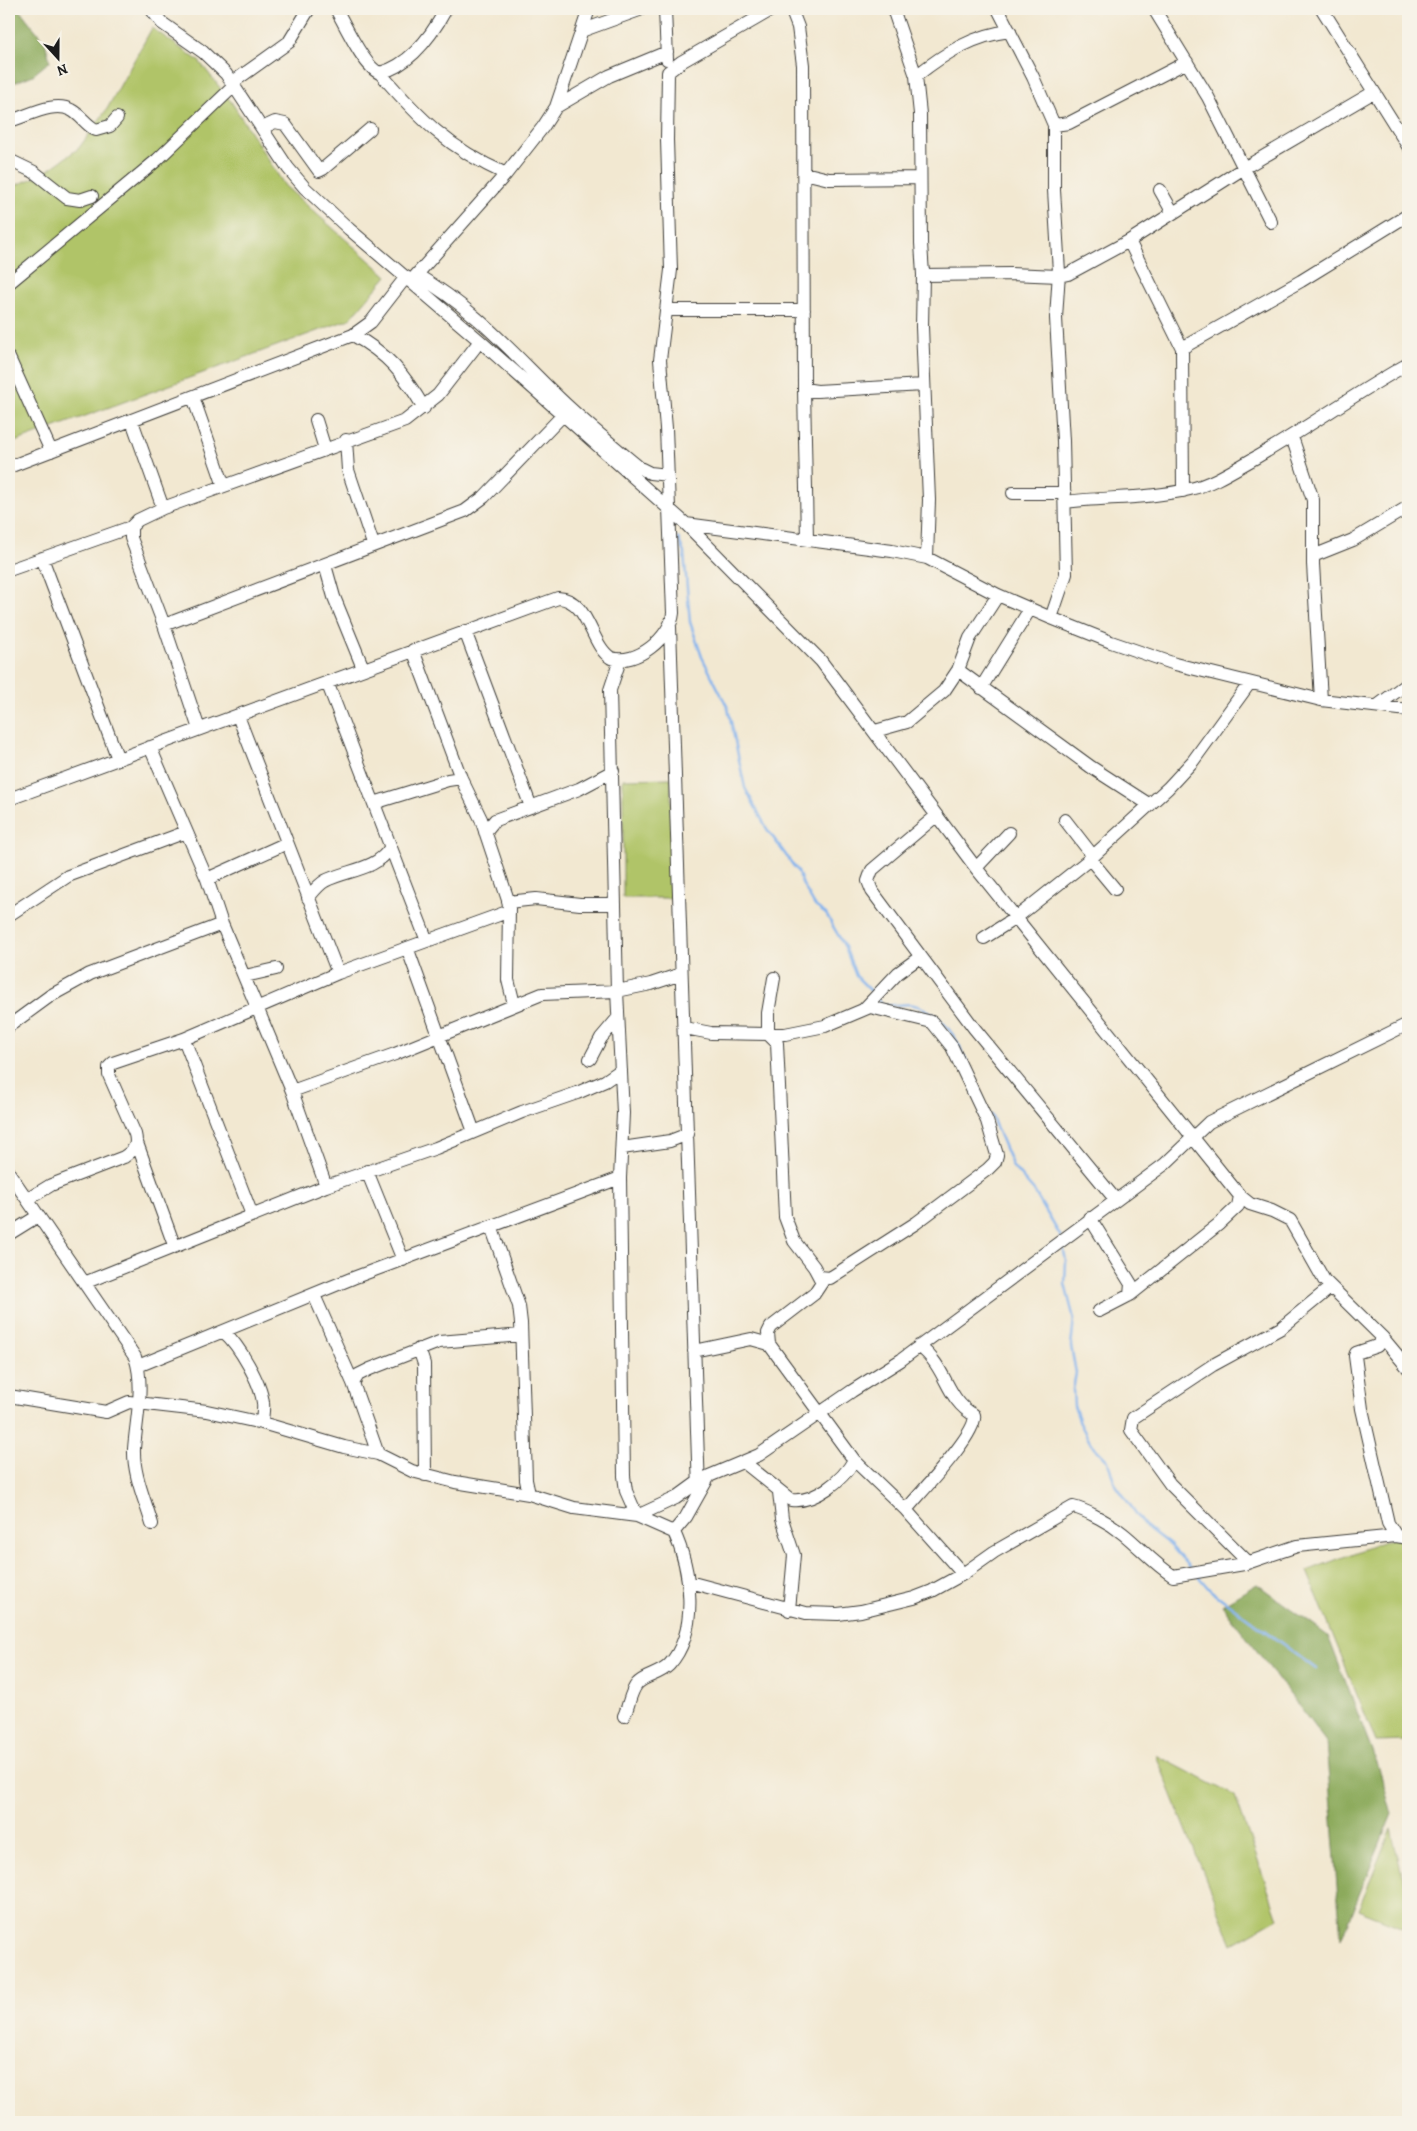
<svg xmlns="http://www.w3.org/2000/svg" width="1417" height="2131" font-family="Alegreya,serif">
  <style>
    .green { fill: #b0c468; stroke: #667042 }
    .forest { fill: #8caa5c; stroke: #54633c }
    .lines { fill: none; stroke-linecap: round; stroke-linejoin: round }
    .stream { stroke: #82b2ed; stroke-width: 2.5 }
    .minor-casing { stroke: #3c3b37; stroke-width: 14 }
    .minor { stroke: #fff; stroke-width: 12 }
  </style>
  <rect width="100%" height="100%" fill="#f7f3e8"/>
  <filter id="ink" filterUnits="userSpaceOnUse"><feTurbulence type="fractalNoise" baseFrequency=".02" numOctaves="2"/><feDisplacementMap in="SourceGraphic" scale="10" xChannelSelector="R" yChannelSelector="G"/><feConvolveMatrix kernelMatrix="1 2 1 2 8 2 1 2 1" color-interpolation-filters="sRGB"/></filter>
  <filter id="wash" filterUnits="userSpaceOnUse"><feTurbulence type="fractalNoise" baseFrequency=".0096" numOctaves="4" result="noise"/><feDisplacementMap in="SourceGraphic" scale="20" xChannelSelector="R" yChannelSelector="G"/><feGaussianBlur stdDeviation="1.12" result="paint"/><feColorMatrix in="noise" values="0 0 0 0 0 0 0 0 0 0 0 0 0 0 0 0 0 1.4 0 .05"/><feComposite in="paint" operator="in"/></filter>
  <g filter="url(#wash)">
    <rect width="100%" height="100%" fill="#f2e8d1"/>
    <path class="green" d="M152,28L199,61L232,103L285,186L387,276L350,319L9,444V188L41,175L79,148L107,109Z
      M671,778V898H623V779Z
      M1408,1532V1741L1376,1742L1307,1571Z
      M1156,1755L1235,1796L1278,1918L1232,1944Z
      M1391,1829L1408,1899V1930L1358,1910Z"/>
    <path class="forest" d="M9,9H19L45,42L50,61L33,75L9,85Z
      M1257,1584L1328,1636L1381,1774L1392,1814L1341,1939L1326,1742L1222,1605Z"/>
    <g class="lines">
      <path class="stream" d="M678,538L684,553L690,622L702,657L728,708L745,788L767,829L798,872L803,885L815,906L826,914L834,928L845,947L856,976L873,993
        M878,1000C884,1010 903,1002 914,1005C945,1013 962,1046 971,1074
        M991,1115L1013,1167L1034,1191L1061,1237
        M1063,1246L1066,1261L1065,1284L1074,1319L1071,1346L1076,1373L1073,1389L1074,1406L1081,1425L1091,1444L1108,1461L1114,1482L1144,1525L1170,1545L1191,1568
        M1198,1576L1210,1590L1316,1669"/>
    </g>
  </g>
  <g filter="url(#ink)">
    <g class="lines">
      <g class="minor-casing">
        <path id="minor" d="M151,9L162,23L203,52L226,74L288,168L305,188L349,229L480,341L686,524L821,661L976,868L1240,1196L1250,1204L1272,1211L1290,1220L1324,1280L1383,1338L1408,1368
          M336,9C344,23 365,69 380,73C410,65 432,35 446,9
          M665,9L667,59
          M791,9L798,27L803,65L804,389L807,539
          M893,9L916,76L920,114L921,243L923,275L922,327L929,500L927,558
          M998,9L1033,77L1054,125V190L1059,272L1056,318L1063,441L1066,574L1051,618
          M1154,9L1208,97L1271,222
          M1322,9L1408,146
          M584,30L642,9
          M380,73C420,119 448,148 506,174
          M916,76C945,53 974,35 1010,31
          M233,82L289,42L309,9
          M556,107L609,76L667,52
          M9,121C26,117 54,100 71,110C81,115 86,125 96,130L110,126L117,118
          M1054,125L1069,123L1187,62
          M262,128L275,122L285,124L319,171L323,169L370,129
          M9,160L34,172L67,198L80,200L92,196
          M804,173L829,179L920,178
          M1160,190L1173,213
          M1129,241L1182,348L1183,491
          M417,275C473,308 507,347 553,392C580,419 611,444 640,468L650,473L668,475
          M923,275L1010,274L1059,276L1068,274L1129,241L1244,168L1374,92
          M411,281L506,174L543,127L556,107L589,9
          M9,283L157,160L235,85
          M667,310H804
          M353,335C388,354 404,374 424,408
          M1182,348L1301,281L1408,215
          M9,358L51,451
          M804,389L817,391L923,385
          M193,397L224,486
          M316,420L325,449
          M132,421L163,508
          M1292,437L1313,500V564L1321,700
          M346,440L348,470L373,544
          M9,467L353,335L371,322L406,277
          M1013,493H1065
          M1065,502C1106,497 1150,499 1190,489C1213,484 1235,469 1255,458C1307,428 1356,393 1408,364
          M686,524L892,551L927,558L998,595L1051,618L1111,642L1175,664L1321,700L1408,710
          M1313,556L1353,540L1408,507
          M42,558L118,759
          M325,565L334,597L363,668
          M9,570L131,527
          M164,625L465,511L484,497L563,415
          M670,627L699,1490
          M465,631L531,807
          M620,660L610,690L617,991L623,1113L620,1178L624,1476L626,1491L637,1516L676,1498L698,1482
          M958,670L1091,767L1150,805
          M327,682L427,941
          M981,688L1030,609
          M1377,706L1408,683
          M238,716L338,973
          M199,729L164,625L131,538V527L138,520L163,508L405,421L438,395L480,341
          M875,731L907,722L944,691L958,670L970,638L998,595
          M150,747L207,879L222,924L292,1091L326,1186
          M9,799L558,598C589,599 590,645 611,658C636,666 671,637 673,613L666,428L660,360L671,270L667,140L668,72L681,62L773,9
          M374,803L448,780L461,778
          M936,816L872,870L868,881L872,891L974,1028L1115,1199
          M1065,820L1093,856
          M485,832L495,820L579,789L613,771
          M1090,859L1115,889
          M976,868L1009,833
          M207,879L287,843
          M308,898C313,892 318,885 325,881C346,870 377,870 390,848
          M508,902L536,899L580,904H615
          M509,907L508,980L514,1004
          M9,915L68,876L186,832
          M984,938L1017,917L1090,859L1168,788L1193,761L1249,684
          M408,950L474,1132
          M245,976L276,969
          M774,978L768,1013V1034H785L825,1026L870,1007L932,1022L952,1047L987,1121L997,1155L995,1162L988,1169L916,1223L830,1278L820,1277
          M864,1009L898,973L920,957
          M9,1026L50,996L90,974L222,924
          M685,1028L711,1033L768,1034L777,1043L785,1217L794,1241L814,1267L822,1282L814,1294L771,1327L768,1333L769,1344L854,1460L906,1510L963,1574
          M184,1039L252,1215
          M590,1059L601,1038L618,1018
          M292,1091L395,1054L542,994L617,991L651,984L681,974
          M137,1143L174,1245
          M622,1148L670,1141L688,1134
          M367,1171L403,1260
          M9,1173L135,1357C145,1386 136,1420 134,1449C133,1474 145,1500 152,1524
          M28,1199L51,1185L124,1157C134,1150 138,1146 135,1134L109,1075V1067L113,1063L184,1039L338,973L507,912L509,907L508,900L481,819L461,778L413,650
          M1090,1218L1131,1284L1130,1295
          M491,1226L519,1306L521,1323L526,1480L529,1494
          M9,1234L38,1216
          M84,1283L326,1186L436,1148L522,1112L577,1093L605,1081L621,1070
          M314,1295L353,1383L378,1454
          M1099,1311L1130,1295L1219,1224L1238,1206L1240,1196
          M224,1332C239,1345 261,1383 263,1403C264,1409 262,1417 262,1423
          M1383,1338L1377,1346L1356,1353L1355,1356L1362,1409L1388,1523L1396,1536L1408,1538
          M419,1349L424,1364L425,1475
          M694,1351L751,1339L769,1344
          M138,1366L353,1278L620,1178
          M353,1383L358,1375L370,1369L439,1342L521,1335
          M9,1396L106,1412L129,1402L207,1411L262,1423L344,1447L378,1454L412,1471L455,1482L529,1494L574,1508L637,1516L671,1531L676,1529L686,1517L709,1476L759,1455L852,1391L901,1360L1165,1164L1209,1122L1408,1024
          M745,1463L791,1500C815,1503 843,1480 854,1460
          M779,1492L782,1519L794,1555L789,1610
          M906,1510C919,1494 979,1432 974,1415C945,1399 948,1368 919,1346
          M1248,1562L1170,1484L1131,1430L1133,1418L1213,1365L1281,1328L1331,1287
          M689,1582L806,1613L838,1614L861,1611L914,1598L932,1591L963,1574L994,1552L1073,1507C1083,1509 1091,1514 1099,1518C1132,1535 1144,1557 1173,1576L1244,1564L1297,1546L1396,1536
          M624,1716C629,1706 630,1692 637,1684C645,1675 659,1675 669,1665C700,1631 691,1568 673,1530"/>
      </g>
      <use href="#minor" class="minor"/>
    </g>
  </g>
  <rect width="1417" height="2131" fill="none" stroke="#f7f3e8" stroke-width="30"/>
  <g transform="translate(58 58) rotate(159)" stroke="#f7f3e8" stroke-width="4" paint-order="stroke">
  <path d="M0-4L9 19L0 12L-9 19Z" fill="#1c1c1c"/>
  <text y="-8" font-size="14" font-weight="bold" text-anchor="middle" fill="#1c1c1c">N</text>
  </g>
</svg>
